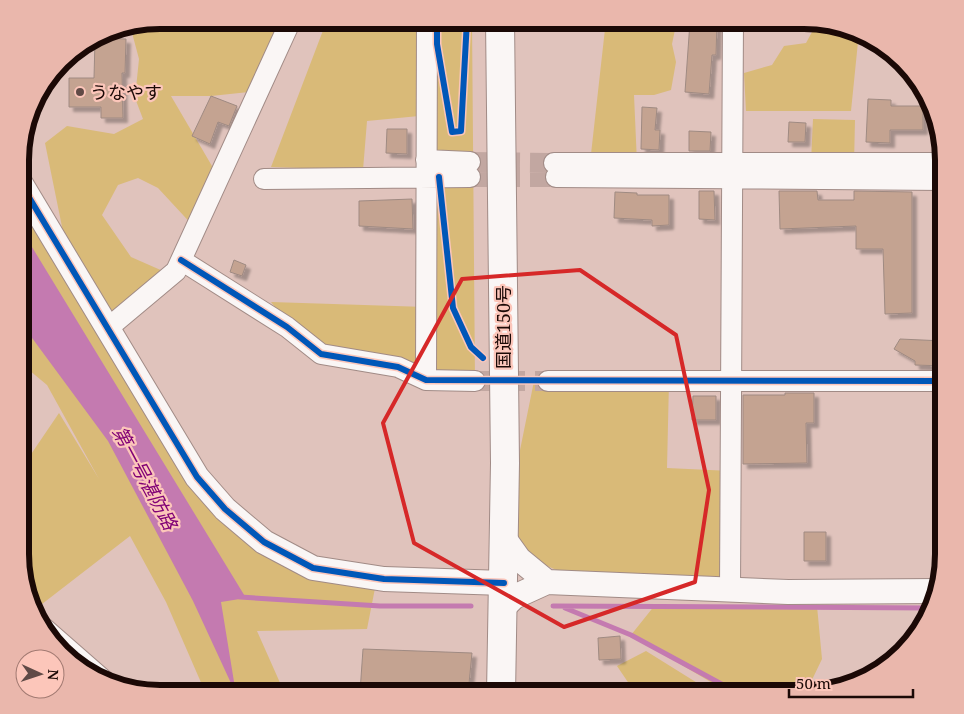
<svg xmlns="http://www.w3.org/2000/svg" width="964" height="714" font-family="'Noto Serif','Noto Sans JP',serif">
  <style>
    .green { fill: #d9ba78 }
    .water { fill: #c47ab0 }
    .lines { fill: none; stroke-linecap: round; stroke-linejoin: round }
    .stream { stroke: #c47ab0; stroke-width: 5 }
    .building { fill: #c4a391; stroke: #9f8a82; filter: url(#shadow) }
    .minor-tunnel { stroke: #c2a7a1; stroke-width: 20; stroke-dasharray: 20 10; stroke-linecap: butt }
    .minor-casing { stroke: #a18b86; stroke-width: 22 }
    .tertiary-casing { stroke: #a18b86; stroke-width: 26 }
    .trunk-casing { stroke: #a18b86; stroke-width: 30 }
    .minor { stroke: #faf6f5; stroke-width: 20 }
    .tertiary { stroke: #faf6f5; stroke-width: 24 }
    .trunk { stroke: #faf6f5; stroke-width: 28 }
    .cycleway-casing { stroke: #fcc6ba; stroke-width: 9 }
    .cycleway { stroke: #0057b8; stroke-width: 6 }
    .marked { fill: none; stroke: #d62828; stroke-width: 4; stroke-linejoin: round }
    .poi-dot { fill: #604a46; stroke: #fcc6ba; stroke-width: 2 }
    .labels { text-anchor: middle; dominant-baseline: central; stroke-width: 4.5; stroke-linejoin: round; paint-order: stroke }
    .poi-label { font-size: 18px; fill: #1b0906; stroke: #fcc6ba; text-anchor: start }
    .street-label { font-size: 18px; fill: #1b0906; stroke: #fcc6ba }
    .water-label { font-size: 19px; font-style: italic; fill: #810176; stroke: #fcc6ba }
    .rim { fill: none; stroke: #1b0906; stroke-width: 6 }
  </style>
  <defs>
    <filter id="shadow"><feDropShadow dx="4.5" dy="4.5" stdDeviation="1" flood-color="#0004"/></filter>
  </defs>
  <rect width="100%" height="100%" fill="#e0c3bc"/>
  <path class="green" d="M160,20H292L259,91L211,96H171L219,178L196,229L158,188L138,178L118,185L102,215L131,257L172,275L115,322L221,509L274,548L377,578L367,629L257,631L285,694H206L166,602L130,536L33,611L20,563L21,469L59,413L99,479L47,385L23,365L21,366V188L70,266L45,143L67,126L114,134L143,119L135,98L139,59L131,29L114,28Z
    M327,20H418L419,116L367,121L363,170L271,167Z
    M433,20H472L475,381L426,380L298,336L271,302L426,307Z
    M606,20H677L672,44L676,62L671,90L654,95H634L637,163H590Z
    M818,21L847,28L846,33L849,29L859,32L851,111H746L744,73L772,65L784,46L806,43Z
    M813,119L855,120L854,164L811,162Z
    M534,381L566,387L669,381L667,468L731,471V583L563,573L534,560L517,539L518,460Z
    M655,605L817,606L822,659L810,684L816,691L804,694H731L631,635Z
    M646,651L715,694H636L617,666Z"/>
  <path class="water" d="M21,229L246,598L221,602L236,694L193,601L108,441L21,323Z"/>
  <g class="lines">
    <path class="stream" d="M240,597L380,606H471
      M553,606L933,608
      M565,608L631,635L740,694"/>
  </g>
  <path class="building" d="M690,22L717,23L716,55H712L709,94L685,92Z
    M97,38L126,39L125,73H122L123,118H101V107H69V78H94L95,39Z
    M211,96L237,106L229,126L218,122L210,144L192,136Z
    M868,99L891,100V106H923V130H890V143L866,142Z
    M642,107L657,108L655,130H660L659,150L641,149Z
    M789,122L806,123L805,142H788Z
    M387,129H407V154L386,153Z
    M689,131L711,132L710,151H689Z
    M699,191H714L715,220L699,219Z
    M779,191H817L818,200H854V191L912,192V313L885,314L883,249H856V226L780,229Z
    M615,192L637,193V195H669V225L652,226V220L614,218Z
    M412,199L413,229L359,226V201Z
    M234,260L246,265L242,276L230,272Z
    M900,339L944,341V366L915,365V361L894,349Z
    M785,393H814V423H806L807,463L743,464V395H785Z
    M693,396H716V420H692Z
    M804,532H826V561H804Z
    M620,636L621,659L599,660L598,638Z
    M363,649L472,653L468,694L360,692Z"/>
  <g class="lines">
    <path class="minor-tunnel" d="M470,162L554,163
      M470,177H556
      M475,381H548"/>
    <g class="minor-casing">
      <path id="minor" d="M426,160L470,162
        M554,163H944
        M556,177L944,180
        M264,179L470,177
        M181,260L287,327L321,354L398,367L426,380L475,381
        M108,328L176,271L291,20
        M426,380L427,20
        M548,381H944
        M730,590L733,20
        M44,628L108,684"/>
    </g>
    <g class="tertiary-casing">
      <path id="tertiary" d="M21,184L197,477L225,509L264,542L313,568L384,579L504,583
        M504,538L519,559L547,582
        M503,608L514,597L547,582L788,592L937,591"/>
    </g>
    <g class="trunk-casing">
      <path id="trunk" d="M500,20L505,463L501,694"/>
    </g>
    <use href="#minor" class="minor"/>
    <use href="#tertiary" class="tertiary"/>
    <use href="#trunk" class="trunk"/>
    <g class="cycleway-casing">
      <path id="cycleway" d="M437,20V44L452,132L461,131L467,20
        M439,177L453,308L471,347L483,358
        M21,184L197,477L225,509L264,542L313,568L384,579L504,583
        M181,260L287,327L321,354L398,367L426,380L944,381"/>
    </g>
    <use href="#cycleway" class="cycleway"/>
  </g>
  <path class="marked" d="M580,270L676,335L709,490L695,582L564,627L414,543L383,423L462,279Z"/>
  <circle class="poi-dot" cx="80" cy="92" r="5"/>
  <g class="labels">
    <g class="poi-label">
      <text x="90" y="92">うなやす</text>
    </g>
    <g class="street-label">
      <text transform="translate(503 327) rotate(-90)">国道150号</text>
    </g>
    <g class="water-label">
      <text transform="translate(145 478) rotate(62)">第一号湛防路</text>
    </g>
  </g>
  <path d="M0 0H964V714H0ZM160 29H804A131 131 0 0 1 935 160V554A131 131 0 0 1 804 685H160A131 131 0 0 1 29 554V160A131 131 0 0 1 160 29Z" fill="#eab7ac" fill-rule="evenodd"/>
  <path class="rim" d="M160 29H804A131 131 0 0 1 935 160V554A131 131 0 0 1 804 685H160A131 131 0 0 1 29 554V160A131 131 0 0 1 160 29Z"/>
  <g transform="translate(40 674) rotate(93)"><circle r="24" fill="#fcc6ba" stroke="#a27a72"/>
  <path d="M0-4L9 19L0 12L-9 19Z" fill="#604a46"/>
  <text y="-8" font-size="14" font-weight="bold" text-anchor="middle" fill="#1b0906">N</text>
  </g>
  <path d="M789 689v8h124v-8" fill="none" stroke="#1b0906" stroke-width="2.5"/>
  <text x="796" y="689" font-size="15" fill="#1b0906" stroke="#fcc6ba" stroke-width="4" paint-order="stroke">50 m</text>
</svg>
